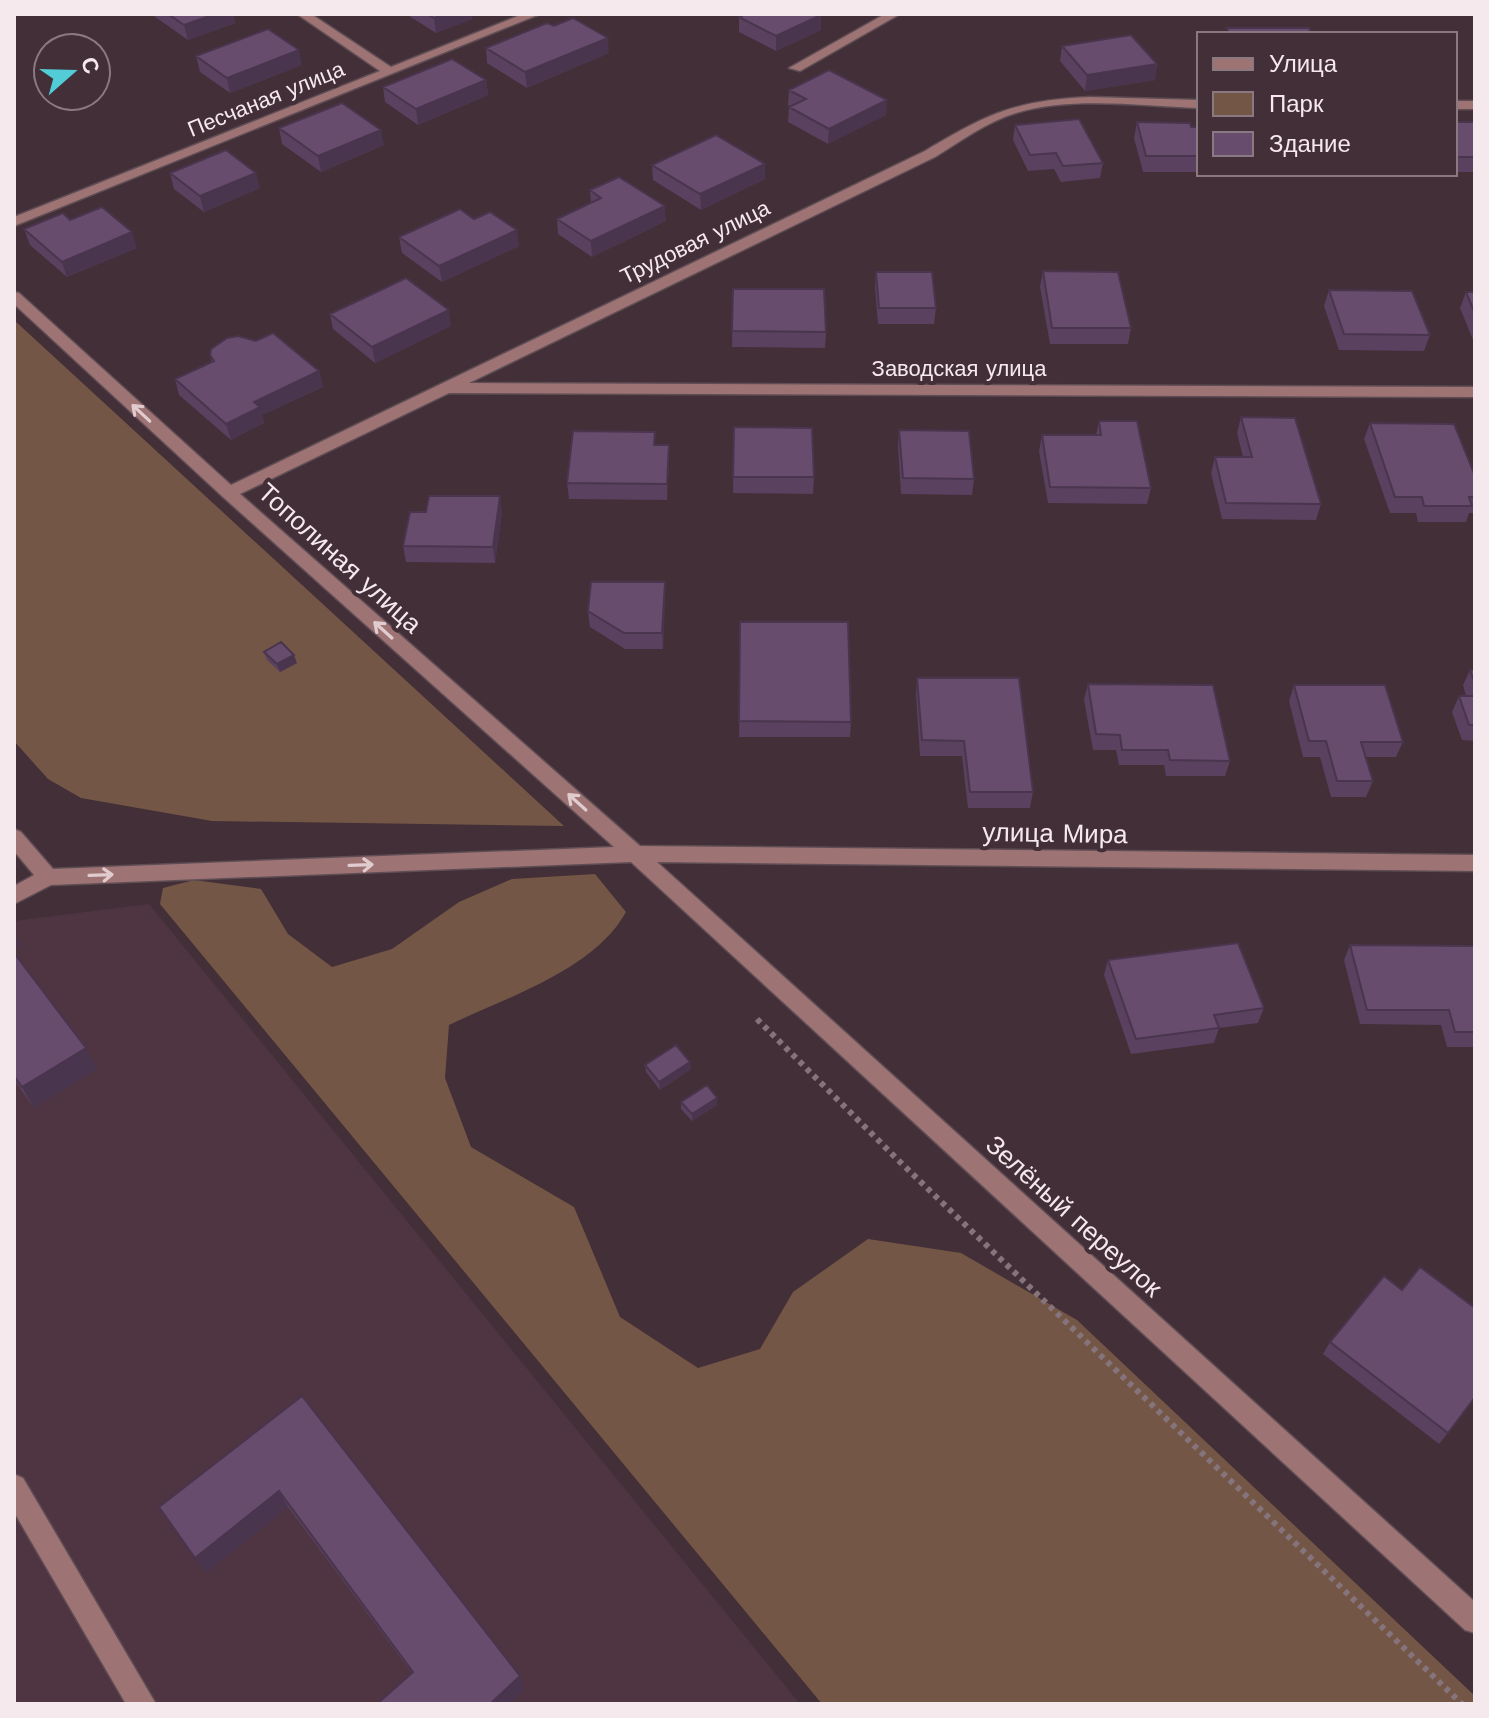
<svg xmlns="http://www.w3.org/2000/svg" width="1489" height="1718" font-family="'Work Sans',sans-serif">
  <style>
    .built { fill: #4f3542 }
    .green { fill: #745646 }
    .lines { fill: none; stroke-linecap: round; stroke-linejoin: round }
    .minor-casing { stroke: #5f4d55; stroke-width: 3 }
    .path { stroke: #85747b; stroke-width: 6; stroke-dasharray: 5 5; stroke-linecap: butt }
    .minor { fill: #9e7373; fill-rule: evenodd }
    .wall { fill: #59415f }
    .shaded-wall { fill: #49354d }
    .building { fill: #684c6e; stroke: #49354d; stroke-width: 2 }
    .oneway { stroke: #e0cccf }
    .labels { text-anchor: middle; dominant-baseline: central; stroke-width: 8; stroke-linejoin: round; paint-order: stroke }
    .far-street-label { font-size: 22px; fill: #f6e9ee; stroke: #422f38 }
    .street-label { font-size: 26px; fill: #f6e9ee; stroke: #422f38 }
  </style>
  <rect width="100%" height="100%" fill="#422f38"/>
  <path class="built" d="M149,904L800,1704H14V921Z"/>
  <path class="green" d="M14,320L564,826L212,821L81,798L48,779L14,741Z
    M595,874L626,912C594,970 507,997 449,1025L445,1078L471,1147L574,1207L620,1317L698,1368L760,1349L793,1292L868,1239L961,1253L1077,1320L1475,1696V1704H822L160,904L163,888L194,880L261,889L288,934L332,967L392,949L459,902L512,879Z"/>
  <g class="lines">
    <g class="minor-casing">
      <path id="minor" d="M297,14H311L391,67L523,14H540L14,226V217L380,71Z
        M885,14H900L800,71L789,68Z
        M1090,97L1199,100V108C1141,106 1072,96 1016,113C986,122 961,141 935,157L469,383L1475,387V397L449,393L240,494L640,846L1475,855V871L657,862L1475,1602V1633L1465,1630L631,862L51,885L14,904V886L34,875L14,851V829L21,832L53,869L614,847L223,497L14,304V292L19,293L231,485L925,151C987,114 1016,100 1090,97Z
        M1455,101H1475V109H1455Z
        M14,1474L23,1478L156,1704H126L14,1512Z"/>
    </g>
    <path class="path" d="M757,1019L897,1159L1462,1704"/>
    <use href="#minor" class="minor"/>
  </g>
  <path class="wall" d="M151,14H233L235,23L188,40Z
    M406,14H472V19L436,33Z
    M821,15V30L776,51L739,32V17Z
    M1062,46L1157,64L1155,80L1085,91L1060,61Z
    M486,48L609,53L527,88L487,63Z
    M196,56L302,65L230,93L200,72Z
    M486,80L488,95L418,125L385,102L383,87Z
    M789,90L886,115L828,144L788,122L789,107L790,106L788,105Z
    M1137,122L1199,127V172H1143L1134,138Z
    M1455,122H1475V172H1455Z
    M1015,125L1103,163L1100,178L1061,182L1054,169L1028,171L1013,140Z
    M279,128L384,145L321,172L282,144Z
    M652,165L765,179L701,210L653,180Z
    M170,173L260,188L204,212L174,189Z
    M590,190L666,221L592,257L558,234L557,219L591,203Z
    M474,219L519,246L442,282L402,253L399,237Z
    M70,220L137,248L67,277L30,245L24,229Z
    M1043,271L1131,328L1128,344H1050L1040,287Z
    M876,272L936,308L934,324H878L875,288Z
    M733,289L826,332L825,348L732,347Z
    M1329,290L1430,335L1424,351L1339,350L1324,306Z
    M1466,292H1475V345L1460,308Z
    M330,314L451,326L375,363L333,329Z
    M210,355L319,371L323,387L262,415L264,423L231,440L179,395L175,379L212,362Z
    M1241,417L1321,504L1316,520L1222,519L1211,473L1215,457H1243L1237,433Z
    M1099,421L1151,488L1147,504L1048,503L1039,451L1042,435H1096Z
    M1370,423L1475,476V513H1469L1466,522H1418L1416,513H1390L1364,439Z
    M734,427L814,477L813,494L733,493Z
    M899,430L974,479L972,495L901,494L898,446Z
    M656,445H669V461L667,500L569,499L567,483Z
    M426,512H502L495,563L406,562L403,546Z
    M665,598L663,649H625L590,627L588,611Z
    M740,622L851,722L850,737H739Z
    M264,652L297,663L280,672L267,660Z
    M1470,670H1475V741L1462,740L1452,712L1459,696H1466L1463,685Z
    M917,678L1033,792L1030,808H968L962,756H920L916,694Z
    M1088,684L1230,761L1225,776H1166L1164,765H1119L1116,750H1093L1084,700Z
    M1294,685L1403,742L1396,757H1366L1373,781L1366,797H1331L1320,757H1303L1289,701Z
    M1350,945L1475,946V1047H1447L1441,1025L1360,1024L1344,960Z
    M14,953L97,1069L34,1108L14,1080Z
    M1108,960L1264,1008L1258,1023L1219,1028L1214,1043L1131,1054L1104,975Z
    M645,1065L691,1069L660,1090L646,1072Z
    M717,1098V1105L692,1121L681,1109V1102Z
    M1402,1290L1448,1433L1439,1444L1323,1354L1330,1342Z
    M302,1396L520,1676L524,1690L509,1704H377L412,1673L288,1507L206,1573Z"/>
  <path class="shaded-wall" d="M215,14H233L235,23L188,40L184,25Z
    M445,14H472V19L436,33L434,18Z
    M821,15V30L776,51V36Z
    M608,38L609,53L527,88L525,72Z
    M299,50L302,65L230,93L227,78Z
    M1157,64L1155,80L1085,91L1087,75Z
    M486,80L488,95L418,125L416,109Z
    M887,100L886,115L828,144L829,129Z
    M381,130L384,145L321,172L318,156Z
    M765,164V179L701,210L700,194Z
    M256,173L260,188L204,212L200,196Z
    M665,206L666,221L592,257L591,241Z
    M517,230L519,246L442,282L439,266Z
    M132,232L137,248L67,277L62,262Z
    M449,310L451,326L375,363L372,347Z
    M319,371L323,387L262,415L264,423L231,440L226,424L254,402Z
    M669,445V461L667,500V484Z
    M500,496L502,512L495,563L493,547Z
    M665,582V598L663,649L662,633Z
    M294,655L297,663L280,672L277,664Z
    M16,937L20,945L14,949V938Z
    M86,1048L97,1069L34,1108L22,1087Z
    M690,1062L691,1069L660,1090L659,1082Z
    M717,1098V1105L692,1121V1114Z
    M279,1491L288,1507L206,1573L195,1558Z
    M520,1676L524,1690L509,1704H490Z"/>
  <path class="building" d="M168,14H215L184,25Z
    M427,14H445L434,18Z
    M746,14H820L821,15L776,36L739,17Z
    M573,18L608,38L525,72L486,48L547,23L554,26Z
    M1227,28H1309L1311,34H1229Z
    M268,29L299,50L227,78L196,56Z
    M1356,32H1382L1383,34H1357Z
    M1131,35L1157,64L1087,75L1062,46Z
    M452,59L486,80L416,109L383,87Z
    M829,70L887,100L829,129L789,107L806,99L789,90Z
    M342,103L381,130L318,156L279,128Z
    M1079,119L1103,163L1063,166L1056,153L1030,155L1015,125Z
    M1137,122L1190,123L1191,127H1199V156H1146Z
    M1455,122H1475V157H1455Z
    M716,135L765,164L700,194L652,165Z
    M226,150L256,173L200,196L170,173Z
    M619,177L665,206L591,241L557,219L601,198L590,190Z
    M102,207L132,232L62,262L24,229L63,213L70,220Z
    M460,209L474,219L490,212L517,230L439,266L399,237Z
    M1043,271L1118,272L1131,328H1052Z
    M876,272H932L936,308H879Z
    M406,278L449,310L372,347L330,314Z
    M733,289H824L826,332L732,331Z
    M1329,290L1412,291L1430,335L1344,334Z
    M1466,292H1475V314Z
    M273,333L319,371L254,402L260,407L226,424L175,379L214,361L210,355L211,349L227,338L238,336L256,341Z
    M1241,417L1295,418L1321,504L1226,503L1215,457H1252Z
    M1099,421H1137L1151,488L1050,487L1042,435H1101Z
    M1370,423L1454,424L1475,476V497H1469L1472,506H1424L1422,497H1395Z
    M734,427L812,428L814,477H733Z
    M899,430L969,431L974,479L903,478Z
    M573,431L655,432L654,445H669L667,484L567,483Z
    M429,496H500L493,547L403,546L410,512H426Z
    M591,582H665L662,633H624L588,611Z
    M740,622H848L851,722L739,721Z
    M281,642L294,655L277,664L264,652Z
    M1470,670H1475V684Z
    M917,678H1019L1033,792H970L964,741L922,740Z
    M1088,684L1213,685L1230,761L1170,760L1168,750H1122L1120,735L1096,734Z
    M1294,685H1385L1403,742H1361L1373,781H1337L1326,741H1309Z
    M1459,696H1475V725H1469Z
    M1238,943L1264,1008L1214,1015L1219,1028L1136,1039L1108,960Z
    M1350,945L1475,946V1032H1455L1449,1010H1367Z
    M14,953L86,1048L22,1087L14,1076Z
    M676,1045L690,1062L659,1082L645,1065Z
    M707,1085L717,1098L692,1114L681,1102Z
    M1420,1267L1475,1308V1397L1448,1433L1330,1342L1384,1276L1402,1290Z
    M302,1396L520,1676L490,1704H377L413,1672L279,1491L195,1558L159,1507Z"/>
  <defs><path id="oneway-shaft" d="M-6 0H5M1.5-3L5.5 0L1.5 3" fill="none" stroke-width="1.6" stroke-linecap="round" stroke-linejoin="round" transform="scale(2)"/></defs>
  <g class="oneway">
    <use href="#oneway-shaft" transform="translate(141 413) rotate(-137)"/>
    <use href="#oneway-shaft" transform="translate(383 630) rotate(-138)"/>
    <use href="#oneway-shaft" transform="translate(577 802) rotate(-138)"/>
    <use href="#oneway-shaft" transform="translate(361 865) rotate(-2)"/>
    <use href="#oneway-shaft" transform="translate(101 875) rotate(-2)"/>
  </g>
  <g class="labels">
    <g class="far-street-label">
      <text transform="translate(266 99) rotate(-22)">Песчаная улица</text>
      <text transform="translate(695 242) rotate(-26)">Трудовая улица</text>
      <text x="959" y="368">Заводская улица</text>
    </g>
    <g class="street-label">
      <text transform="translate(340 558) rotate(42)">Тополиная улица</text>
      <text transform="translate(1055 833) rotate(1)">улица Мира</text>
      <text transform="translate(1074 1216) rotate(42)">Зелёный переулок</text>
    </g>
  </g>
  <rect width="1489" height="1718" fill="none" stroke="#f6e9ee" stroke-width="32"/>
  <rect x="1197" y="32" width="260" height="144" fill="#422f38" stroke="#8a7981" stroke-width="2"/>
  <rect x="1213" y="58" width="40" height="12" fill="#9e7373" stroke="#8a7981" stroke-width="2"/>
  <text x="1269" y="72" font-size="24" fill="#f6e9ee">Улица</text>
  <rect x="1213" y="92" width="40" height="24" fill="#745646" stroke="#8a7981" stroke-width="2"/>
  <text x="1269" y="112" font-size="24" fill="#f6e9ee">Парк</text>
  <rect x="1213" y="132" width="40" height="24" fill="#684c6e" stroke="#8a7981" stroke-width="2"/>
  <text x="1269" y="152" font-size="24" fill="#f6e9ee">Здание</text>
  <g transform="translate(72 72) rotate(70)"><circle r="38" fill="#422f38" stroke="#8a7981" stroke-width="2"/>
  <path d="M0-6L14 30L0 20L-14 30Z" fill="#52ccd6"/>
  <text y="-12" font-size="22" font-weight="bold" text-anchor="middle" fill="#f6e9ee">С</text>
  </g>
</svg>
